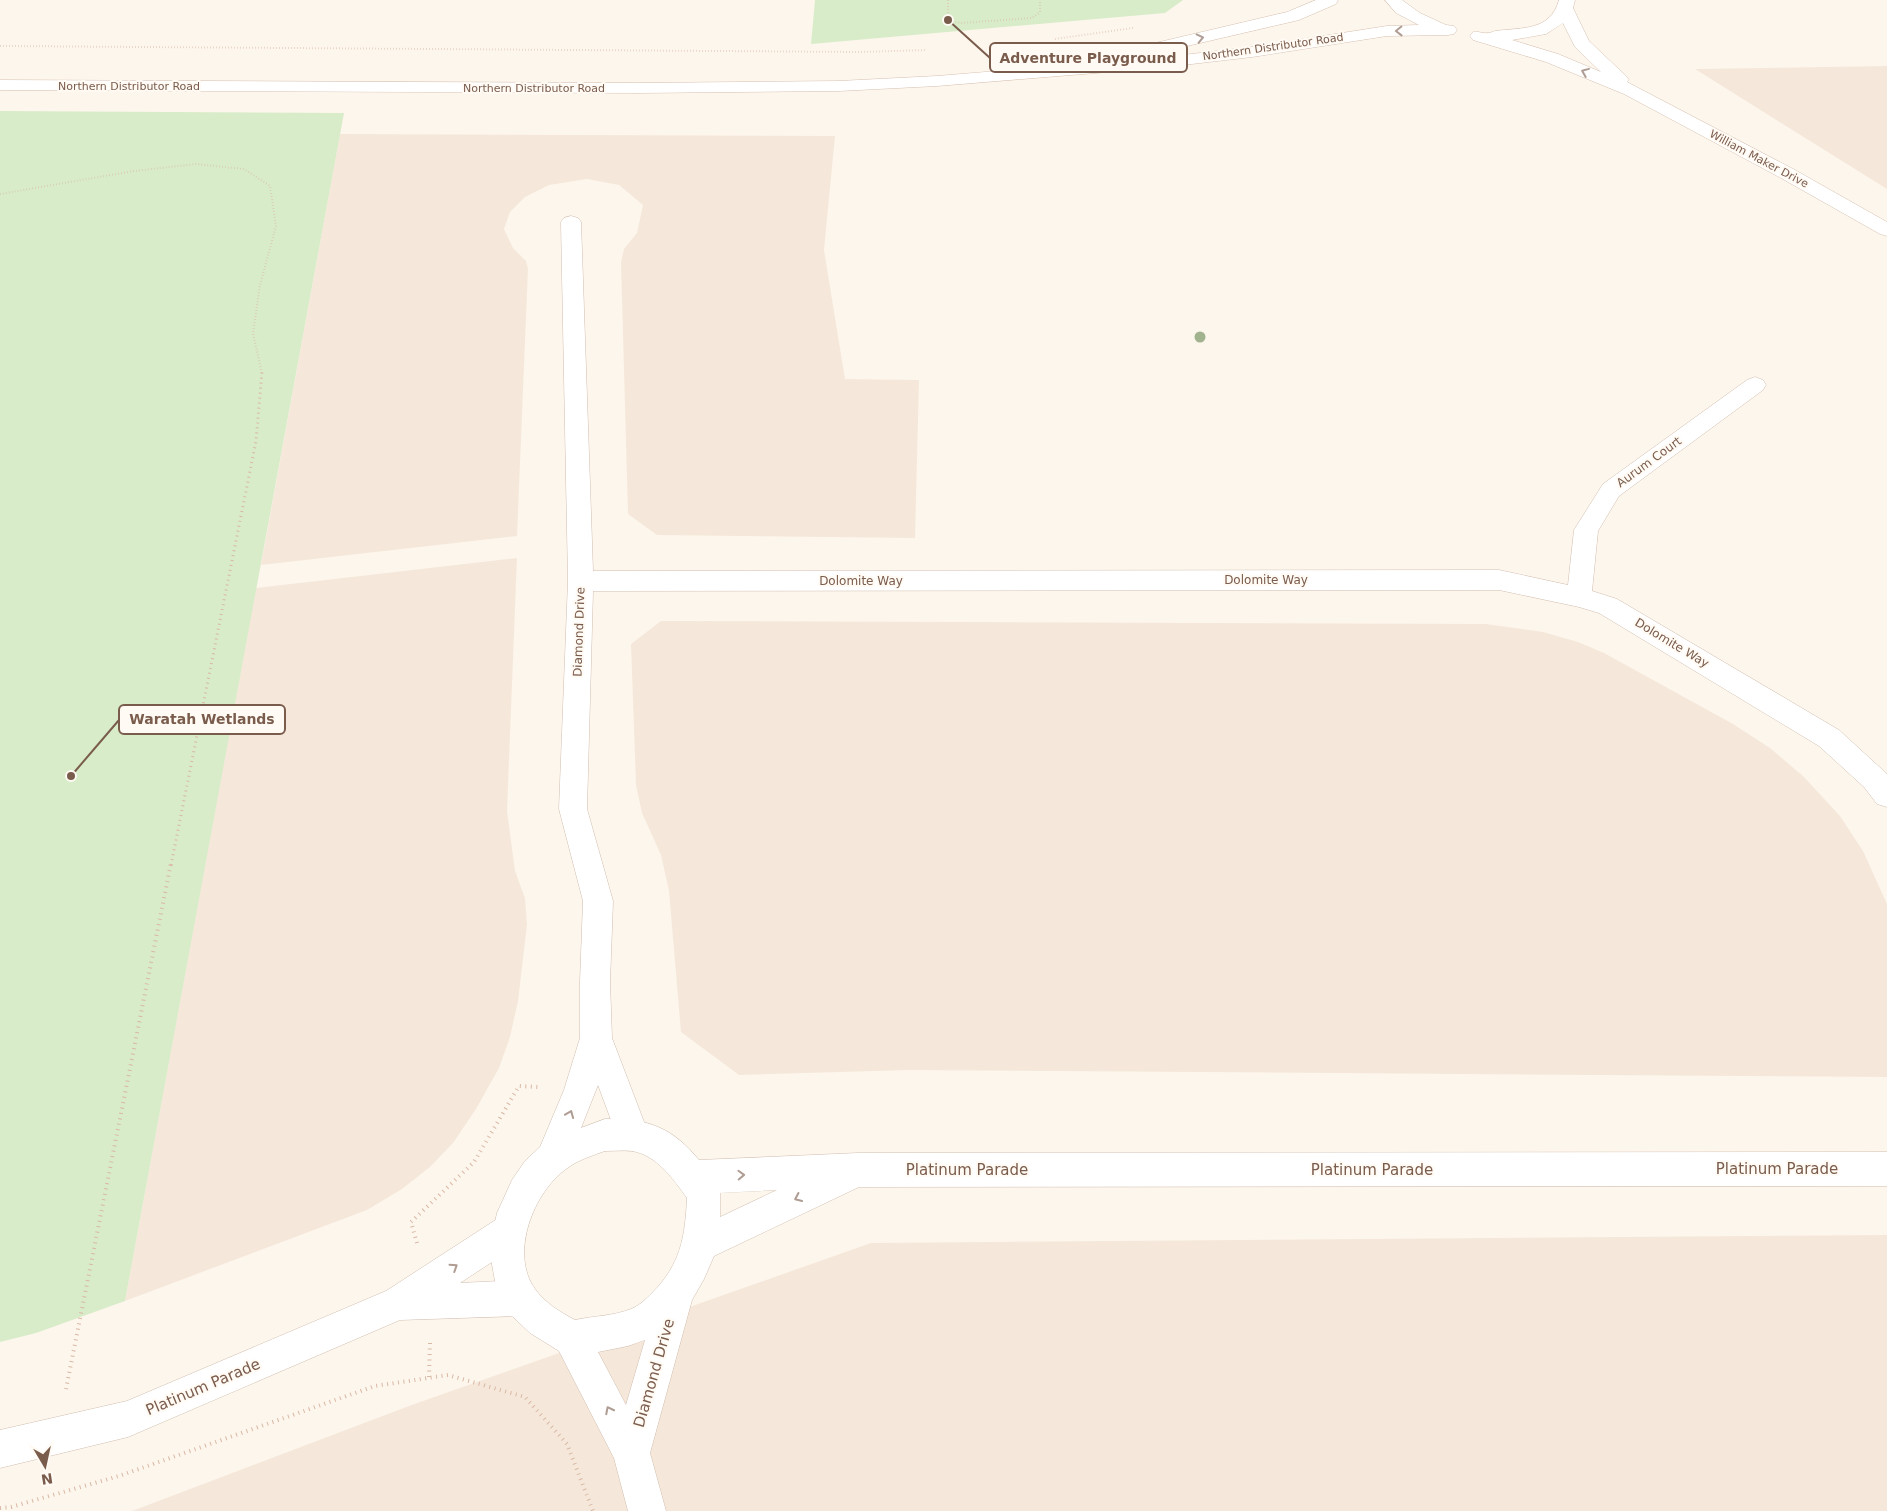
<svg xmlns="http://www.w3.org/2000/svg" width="1887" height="1511" font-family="'DejaVu Sans',sans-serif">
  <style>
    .residential { fill: #f5e8da }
    .green { fill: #d8ecc9 }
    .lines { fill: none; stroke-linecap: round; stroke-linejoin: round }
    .minor-casing { stroke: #d1beb0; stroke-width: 1 }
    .tertiary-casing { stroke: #d1beb0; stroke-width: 1 }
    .secondary-casing { stroke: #d6c0b0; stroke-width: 1 }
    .path-far2 { stroke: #d9b8a5; stroke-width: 2; stroke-dasharray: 0.5 2.5; stroke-linecap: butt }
    .path-far1 { stroke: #d9b8a5; stroke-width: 3; stroke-dasharray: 1 4; stroke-linecap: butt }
    .path { stroke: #d9b8a5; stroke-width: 4; stroke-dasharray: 1 4.5; stroke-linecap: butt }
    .minor { fill: #fff; fill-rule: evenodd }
    .tertiary { fill: #fff; fill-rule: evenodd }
    .secondary { fill: #fff; fill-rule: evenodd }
    .tree { fill: #a0b28e }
    .oneway { stroke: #af9d94 }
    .labels { text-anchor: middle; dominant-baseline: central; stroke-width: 4; stroke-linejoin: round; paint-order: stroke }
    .far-street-label { font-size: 11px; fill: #7a5c4d; stroke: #fffaf3 }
    .street-label { font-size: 12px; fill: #7a5c4d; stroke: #fffaf3 }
    .near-street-label { font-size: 15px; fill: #7a5c4d; stroke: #fffaf3 }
    .leader { fill: none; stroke: #7a5c4d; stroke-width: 2 }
    .callout-dot { fill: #7a5c4d; stroke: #fffaf3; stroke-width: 2 }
    .callout { fill: #fffaf3; stroke: #7a5c4d; stroke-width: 2 }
    .callout-label { font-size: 14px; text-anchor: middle; font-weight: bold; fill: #7a5c4d }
  </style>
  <rect width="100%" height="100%" fill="#fdf6ec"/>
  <path class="residential" d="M1887,66V189L1695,69Z
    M340,134L835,136L824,250L845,379L919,380L915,538L657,535L628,514L621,262L624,249L637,233L643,205L619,185L587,179L549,185L525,197L510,212L504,229L513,248L526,261L528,269L517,536L261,565Z
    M517,558L507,811L515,871L525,898L527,925L518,1001L510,1037L499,1068L476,1109L453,1143L430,1167L402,1189L367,1210L125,1301L256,588Z
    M661,621L1486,624L1543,632L1578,642L1604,653L1733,724L1770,748L1804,777L1840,816L1863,851L1887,904V1077L909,1070L739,1075L681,1032L669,891L661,855L642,813L636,785L631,644Z
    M1887,1235V1511H132L409,1406L871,1243Z"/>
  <path class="green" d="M815,0H1183L1165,13L811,44Z
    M0,111L344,113L125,1301L36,1333L0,1342Z"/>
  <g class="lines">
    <g class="minor-casing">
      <path id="minor" d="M571,216L578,218L581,222L593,571L1499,570L1568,585L1574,530L1603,484L1747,380L1755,377L1763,380L1766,385L1763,390L1619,496L1598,531L1592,591L1617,599L1839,730L1887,774V807L1877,804L1864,787L1819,746L1599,613L1579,607L1499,590L593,591L587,809L613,901L610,982L612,1038L649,1135L645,1147L633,1151L621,1147L598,1085L564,1171L552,1176L540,1171L535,1159L564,1090L580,1038V982L583,901L559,809L568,581L561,222L564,218Z
        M509,1214L521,1219L526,1231L521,1243L460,1283L521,1280L533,1286L539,1298L533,1310L521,1316L400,1320L128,1437L0,1468V1430L127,1401L386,1291L497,1219Z"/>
    </g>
    <g class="tertiary-casing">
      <path id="tertiary" d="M605,1119C647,1118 672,1127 699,1160L858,1153L1887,1152V1186L859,1187L714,1256L704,1279L692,1300L650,1453L666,1511H628L614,1458L559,1351L530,1333L510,1314L495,1281L491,1259L492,1236L497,1213L512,1180L525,1161L541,1146L554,1138ZM605,1151C614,1151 623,1150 632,1151C657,1155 674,1180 687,1198C685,1237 681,1264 652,1293C646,1299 639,1306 631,1309C614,1316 593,1316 575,1320C560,1312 545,1303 535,1289C509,1253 534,1192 566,1169C578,1160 591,1156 605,1151ZM777,1190L720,1217V1193ZM645,1340L626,1405L598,1352L628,1346Z"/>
    </g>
    <g class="secondary-casing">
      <path id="secondary" d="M1316,0H1338L1336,4L1299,20L1157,53L1151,52L1148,48L1151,44L1287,12Z
        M1385,0H1402L1420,13L1446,25L1454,26L1457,30L1454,34L1448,35L1387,36L1252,57L1157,68L937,86L839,91L638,93L0,90V80L638,83L839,81L937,76L1157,58L1252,47L1387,26L1419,25L1396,13Z
        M1559,0H1575L1573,8L1589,41L1626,76L1629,80L1627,82L1795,170L1887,222V236L1880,234L1781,178L1624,94L1546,62L1473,40L1470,36L1473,32C1479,31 1483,34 1489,33C1491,33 1493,31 1496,31C1522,27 1550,32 1559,0ZM1563,23L1575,47L1601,72L1558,54L1512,40L1546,34Z"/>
    </g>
    <path class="path-far2" d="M948,0V18L953,22L962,23L1032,18L1040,12V0
      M1055,39L1133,28
      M0,46L859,52L927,50
      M0,194L134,171L196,164L244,169L270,186L276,226L260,285L253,333L262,374"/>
    <path class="path-far1" d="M171,865L256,441L262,372"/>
    <path class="path" d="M417,1243L411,1222L474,1162L519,1086L538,1087
      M429,1377L430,1342
      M66,1389L171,863
      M0,1508L11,1507L119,1476L375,1386L448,1375L525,1397L567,1444L593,1511"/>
    <use href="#minor" class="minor"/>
    <use href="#tertiary" class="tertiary"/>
    <use href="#secondary" class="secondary"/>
  </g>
  <circle class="tree" cx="1200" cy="337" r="5.5"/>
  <defs><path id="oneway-chevron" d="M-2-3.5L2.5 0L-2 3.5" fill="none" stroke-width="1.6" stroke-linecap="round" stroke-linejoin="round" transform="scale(1.25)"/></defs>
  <g class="oneway">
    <use href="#oneway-chevron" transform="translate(1399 31) rotate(179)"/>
    <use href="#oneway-chevron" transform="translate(1200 38) rotate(-13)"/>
    <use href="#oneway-chevron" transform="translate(1585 72) rotate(-158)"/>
    <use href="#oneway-chevron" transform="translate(570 1114) rotate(-68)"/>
    <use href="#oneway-chevron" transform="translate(741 1175) rotate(-2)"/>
    <use href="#oneway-chevron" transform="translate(798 1198) rotate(155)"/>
    <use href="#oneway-chevron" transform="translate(454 1267) rotate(-33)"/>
    <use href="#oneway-chevron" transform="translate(609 1410) rotate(-117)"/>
  </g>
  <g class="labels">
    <g class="far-street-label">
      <text transform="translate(1273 47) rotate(-8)">Northern Distributor Road</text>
      <text x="129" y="86">Northern Distributor Road</text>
      <text x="534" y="88">Northern Distributor Road</text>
      <text transform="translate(1759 159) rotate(28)">William Maker Drive</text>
    </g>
    <g class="street-label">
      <text transform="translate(1649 462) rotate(-36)">Aurum Court</text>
      <text x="1266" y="580">Dolomite Way</text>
      <text x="861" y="581">Dolomite Way</text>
      <text transform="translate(579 632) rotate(-88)">Diamond Drive</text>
      <text transform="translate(1672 643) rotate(31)">Dolomite Way</text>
    </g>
    <g class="near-street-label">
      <text x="1777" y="1169">Platinum Parade</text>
      <text x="967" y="1170">Platinum Parade</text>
      <text x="1372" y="1170">Platinum Parade</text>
      <text transform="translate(654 1373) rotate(-74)">Diamond Drive</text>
      <text transform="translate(203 1387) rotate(-23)">Platinum Parade</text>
    </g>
  </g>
  <path class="leader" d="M948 20L990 58M71 776L119 720"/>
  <g class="callout-dot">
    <circle cx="948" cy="20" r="5"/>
    <circle cx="71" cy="776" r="5"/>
  </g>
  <g class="callout">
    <rect x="990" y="43" width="197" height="29" rx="5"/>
    <rect x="119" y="705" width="166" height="29" rx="5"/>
  </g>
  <g class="callout-label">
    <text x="1088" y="63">Adventure Playground</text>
    <text x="202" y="724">Waratah Wetlands</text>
  </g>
  <g transform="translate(45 1466) rotate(171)" stroke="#fffaf3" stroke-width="4" paint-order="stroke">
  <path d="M0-4L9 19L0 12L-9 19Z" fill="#7a5c4d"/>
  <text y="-8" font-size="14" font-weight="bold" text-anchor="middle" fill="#7a5c4d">N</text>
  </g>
</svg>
